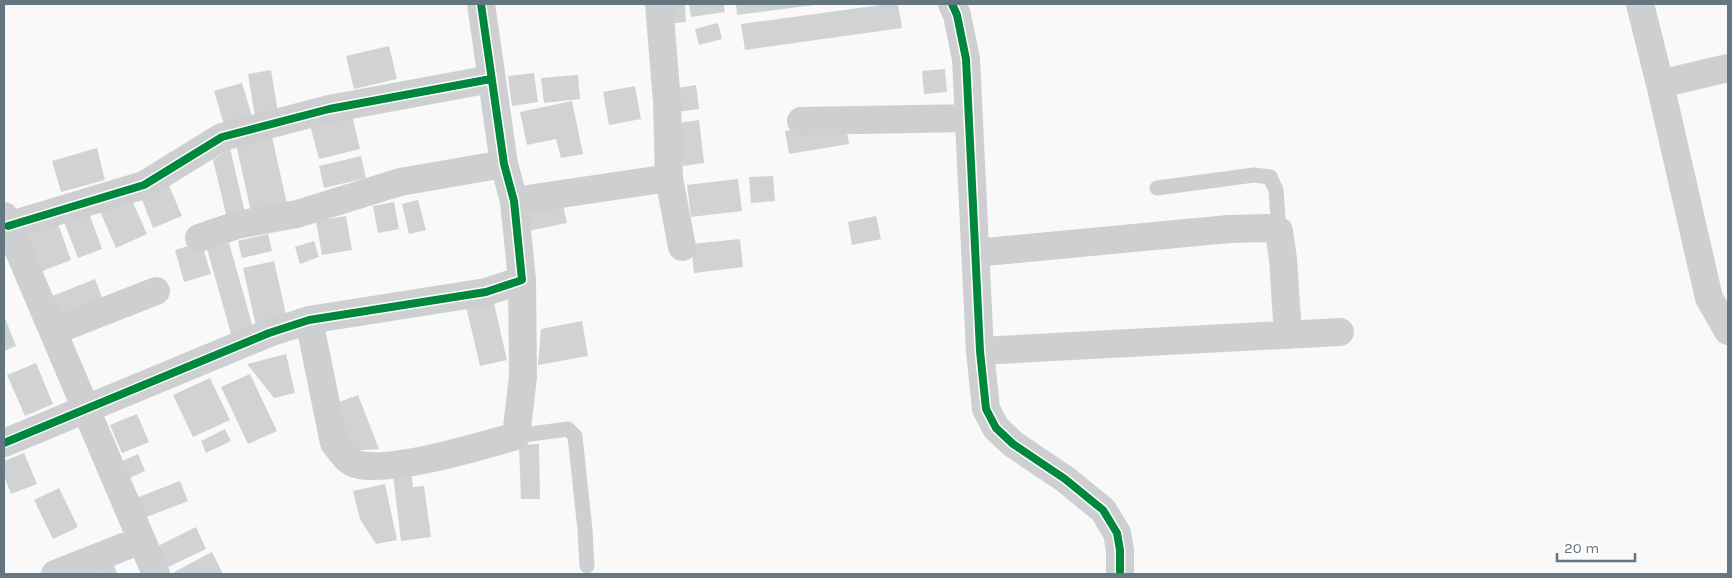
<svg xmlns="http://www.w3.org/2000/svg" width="1732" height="578" font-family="Karla,sans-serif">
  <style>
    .building { fill: #d0d2d3 }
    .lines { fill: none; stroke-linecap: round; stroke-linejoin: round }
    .lane { stroke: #cecfd0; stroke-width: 15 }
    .street { stroke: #cecfd0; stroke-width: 28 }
    .cycleway-casing { stroke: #fff; stroke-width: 11 }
    .cycleway { stroke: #00873e; stroke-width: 8 }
  </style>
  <rect width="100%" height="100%" fill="#f9f9f9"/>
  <path class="building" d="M665,4H685L686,22L667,24Z
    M689,4H724L725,12L691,17Z
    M736,4H815V5L737,15Z
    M888,4H898L902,28L745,50L741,24Z
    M718,23L722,39L699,45L695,29Z
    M389,46L397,79L354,89L346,56Z
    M945,69L947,92L924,94L922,71Z
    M271,70L278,113L255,117L248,74Z
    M534,73L538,102L512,106L508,76Z
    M578,75L580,99L544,103L541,78Z
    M242,83L253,120L225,128L214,91Z
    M696,85L699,109L676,112L672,89Z
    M635,86L641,119L609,125L603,92Z
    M572,101L583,154L561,158L556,139L527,145L520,112Z
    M352,115L360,149L319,159L310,125Z
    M699,120L704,163L683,166L678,123Z
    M845,121L849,144L789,154L785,131Z
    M272,137L287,204L251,212L236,144Z
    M97,148L105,180L61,192L52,161Z
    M230,148L245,213L227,218L213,160Z
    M361,156L366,178L324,188L319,166Z
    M773,176L775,201L751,203L749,177Z
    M738,179L742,211L691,217L687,185Z
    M167,181L182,216L153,228L139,192Z
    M130,196L147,234L116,248L99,209Z
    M418,200L426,230L409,234L402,204Z
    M394,202L399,229L378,233L373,206Z
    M563,205L567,223L528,231L524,213Z
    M89,213L102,249L78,258L64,222Z
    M346,216L352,250L322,255L316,221Z
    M876,216L881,239L852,245L848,222Z
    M57,221L71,260L37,273L23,234Z
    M268,234L272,251L242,258L238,241Z
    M740,239L743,267L694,273L691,244Z
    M314,241L319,257L300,264L295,247Z
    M201,242L211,274L184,282L175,250Z
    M229,243L254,331L232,337L207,249Z
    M274,261L287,319L256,326L243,268Z
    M95,279L104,302L59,320L50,297Z
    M493,299L507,360L480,366L466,306Z
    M5,318L16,346L4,351V319Z
    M582,321L588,356L538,365L541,329Z
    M286,354L295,393L274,398L247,364Z
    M36,363L53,404L25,416L7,375Z
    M250,374L277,431L248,444L221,387Z
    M210,378L230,420L193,437L173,395Z
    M358,395L379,449L349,451L331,405Z
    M137,414L149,442L122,453L110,425Z
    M225,429L231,441L206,453L201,441Z
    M539,444L540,499H521L519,445Z
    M24,453L37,484L11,494L4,476V461Z
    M138,454L145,471L125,480L118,463Z
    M410,464L413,487L424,486L431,537L401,541L392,466Z
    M180,481L188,501L144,518L136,498Z
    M385,484L397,540L376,544L360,519L353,491Z
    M59,488L78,527L53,539L34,500Z
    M196,527L206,549L168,567L158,546Z
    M212,552L223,574H176L174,572Z
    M113,562L117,574H90Z"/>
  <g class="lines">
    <path class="lane" d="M1157,188L1254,175L1270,177L1276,190L1279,231
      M516,436L568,429L575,436L585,530L587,566"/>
    <path class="street" d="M659,4L667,102L669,178L682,247
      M952,4L957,15L966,59L980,351L986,409L996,428L1013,444L1065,479L1103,510L1117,533L1120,550V574
      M1640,4L1660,84
      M1728,68L1660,84L1709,298L1728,331
      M801,121L969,118
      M514,201L669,178
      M4,216L156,574
      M8,226L144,185L222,137L329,109L491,79
      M199,238L237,225L297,214L400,182L504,164
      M975,253L1229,229L1268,228L1279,231L1283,259L1288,335
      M309,320L334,443C340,450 346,461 356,464C390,474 480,446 516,436L523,377L522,280
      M54,331L156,291
      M980,351L1340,332
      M4,443L269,333L309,320L486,292L522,280L514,201L504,164L481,4
      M55,574L141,540"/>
    <g class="cycleway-casing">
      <path id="cycleway" d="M952,4L957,15L966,59L980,351L986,409L996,428L1013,444L1065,479L1103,510L1117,533L1120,550V574
        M8,226L144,185L222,137L329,109L491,79
        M4,443L269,333L309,320L486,292L522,280L514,201L504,164L481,4"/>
    </g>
    <use href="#cycleway" class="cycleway"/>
  </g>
  <rect width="1732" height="578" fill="none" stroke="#657683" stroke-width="10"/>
  <path d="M1557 553v8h78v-8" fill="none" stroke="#657683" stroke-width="2.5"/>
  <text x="1564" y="553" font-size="15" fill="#657683" stroke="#ffffff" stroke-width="4" paint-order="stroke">20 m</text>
</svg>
